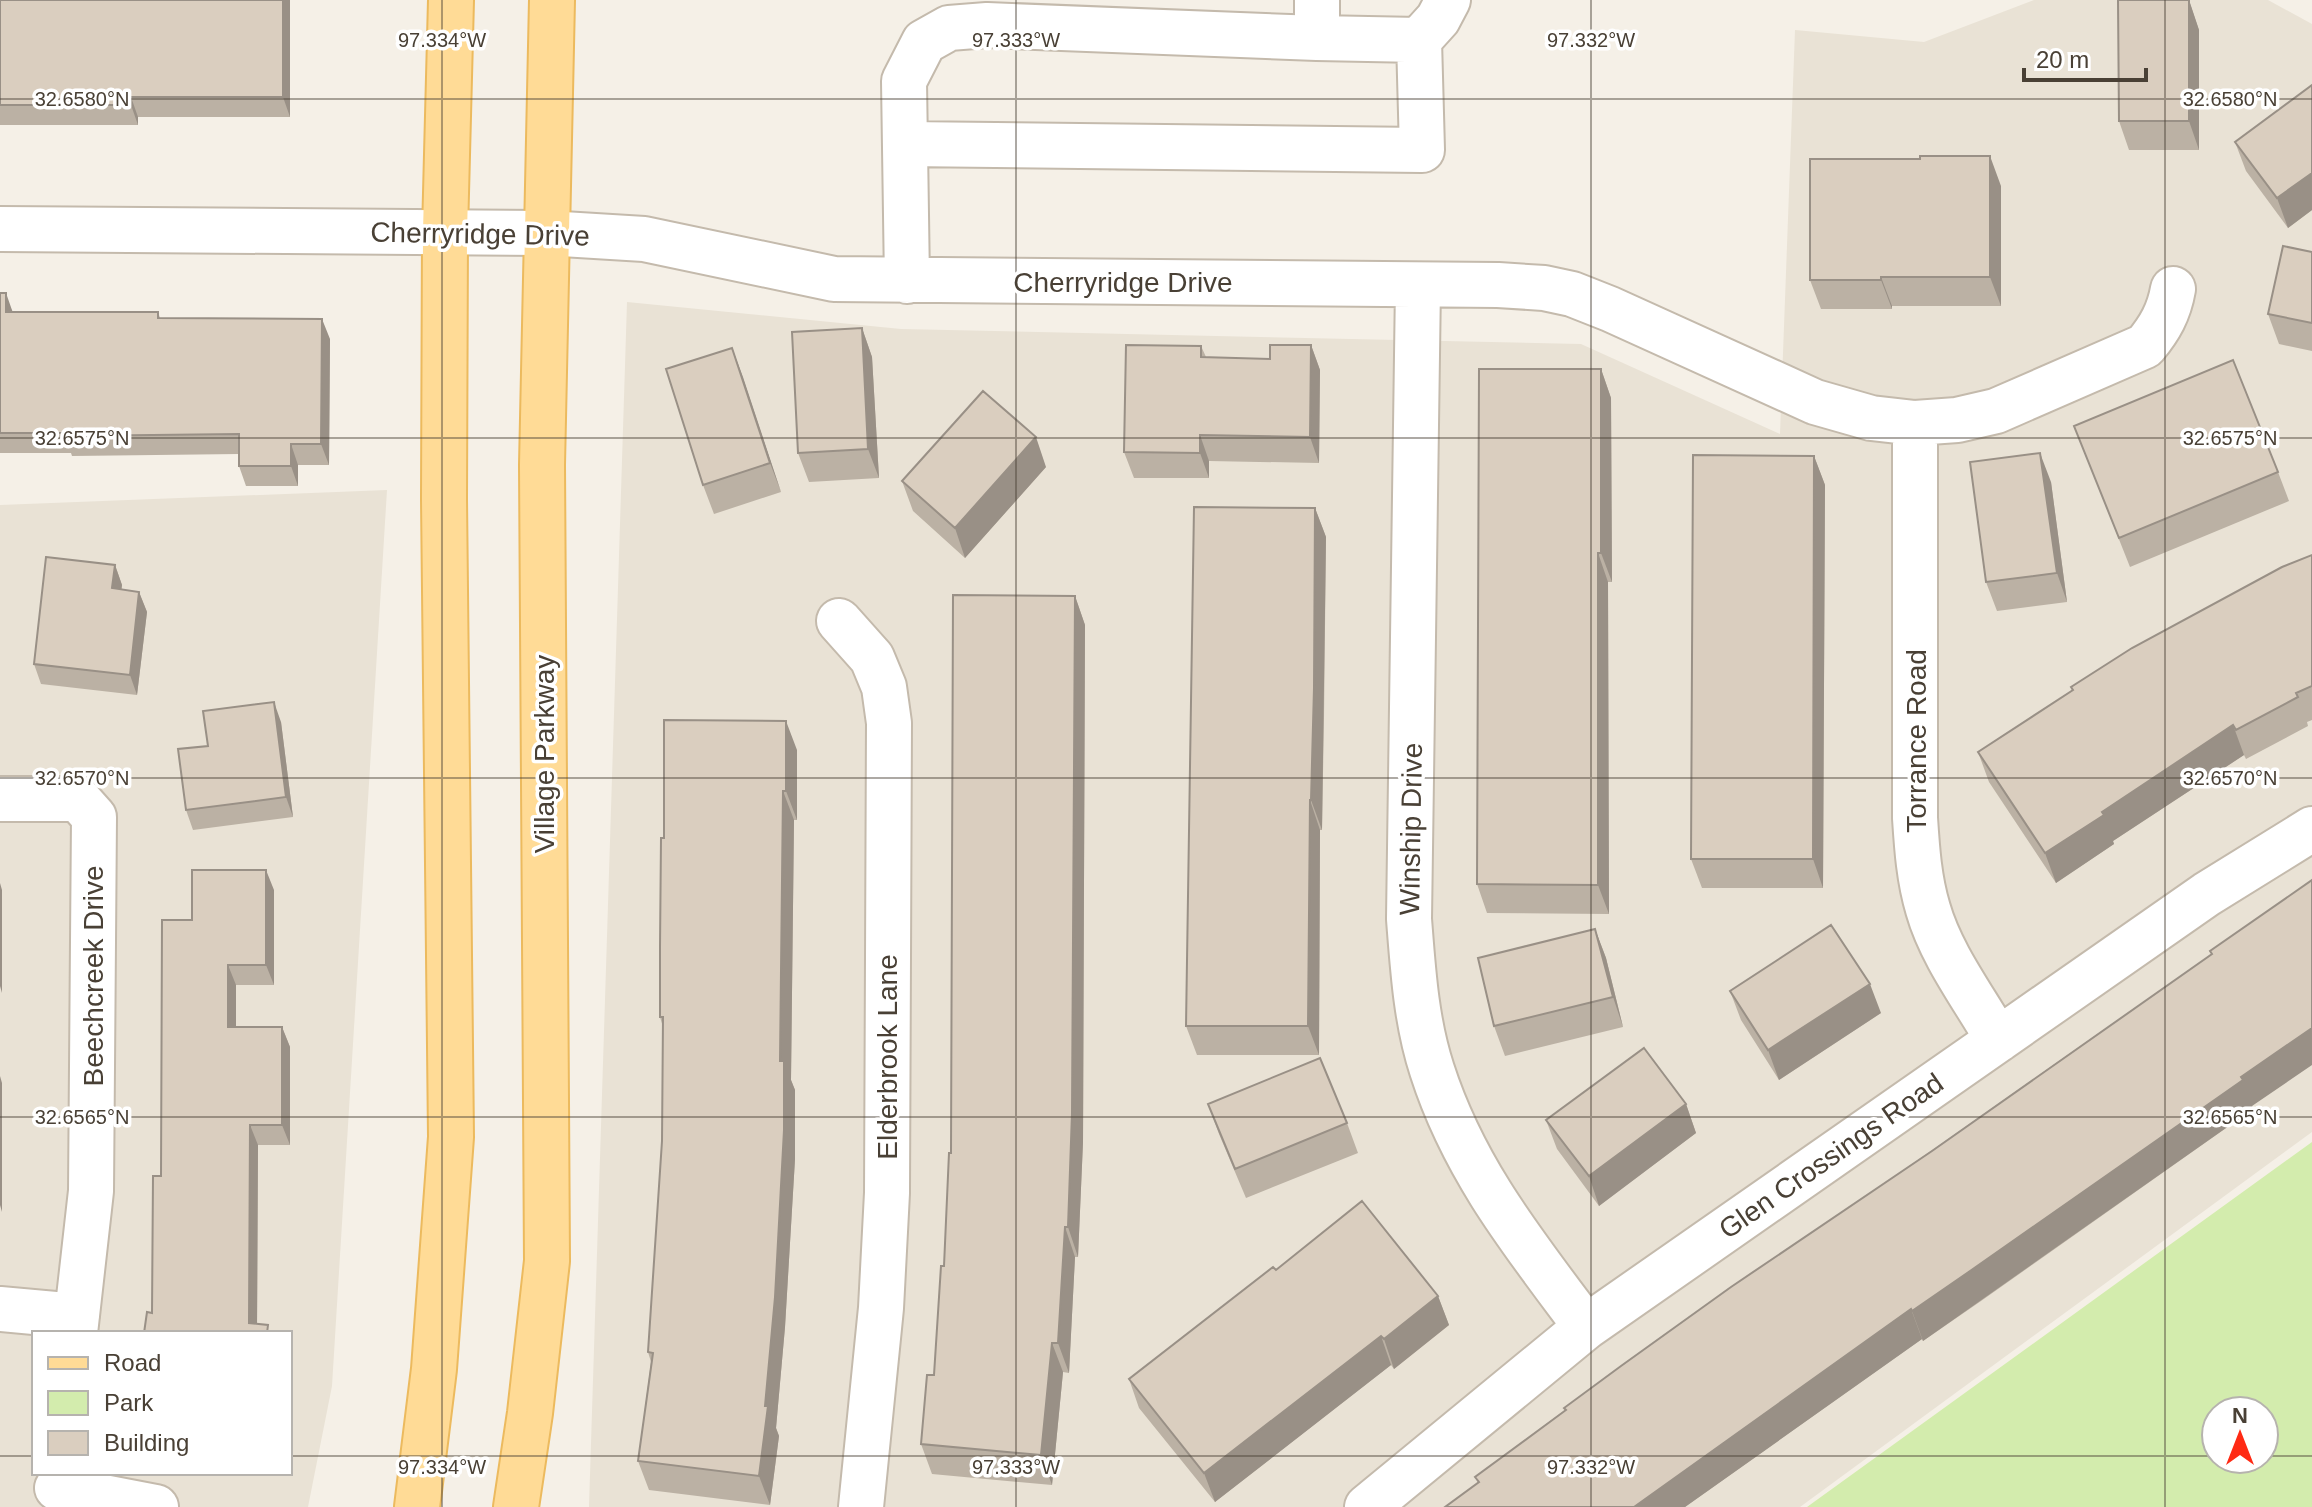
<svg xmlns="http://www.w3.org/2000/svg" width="2312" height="1507" font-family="Helvetica,sans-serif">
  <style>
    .residential { fill: #e9e2d5; fill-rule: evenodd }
    .green { fill: #d3ecad; fill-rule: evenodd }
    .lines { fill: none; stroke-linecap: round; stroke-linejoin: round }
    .minor-casing { stroke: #c4baac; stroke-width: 48 }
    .major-casing { stroke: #ecba5e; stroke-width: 48 }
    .minor { stroke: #fff; stroke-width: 44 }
    .major { stroke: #ffdb96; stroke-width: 44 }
    .wall { fill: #bbb1a4 }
    .shaded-wall { fill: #999086 }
    .building { fill: #dacebf; stroke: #999086; stroke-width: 2 }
    .ticks { fill: none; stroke: #494035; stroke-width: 2; stroke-opacity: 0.45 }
    .labels { text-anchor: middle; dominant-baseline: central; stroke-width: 7; stroke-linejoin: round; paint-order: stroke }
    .street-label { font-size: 28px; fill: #494035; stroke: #fff }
    .ticks-label { font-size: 20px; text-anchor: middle; fill: #494035; stroke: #fff; stroke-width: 7; stroke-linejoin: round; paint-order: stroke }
  </style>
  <rect width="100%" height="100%" fill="#f5f0e7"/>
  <path class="residential" d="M2034,0H2268L2312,24V1132L1800,1507H589L627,302L901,329L1581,344L1780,434L1795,30L1924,42Z
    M387,490L332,1386L308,1507H0V505ZM34,1333H290V1473H34Z"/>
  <path class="green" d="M2312,1142V1507H1807ZM2216,1411H2264V1459H2216Z"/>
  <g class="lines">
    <g class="minor-casing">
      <path id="minor" d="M1317,0V38
        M905,144L1422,150L1419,40
        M0,229L546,233L644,239L834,279L1498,285L1544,288L1572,294L1610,309L1815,402L1871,418L1915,423L1957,420L1996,411L2145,346C2160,328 2169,312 2173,289
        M907,281L904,81L924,42L949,28L987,25L1317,38L1419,40L1438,19L1448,0
        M1418,285L1409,919C1413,970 1416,1021 1432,1070C1464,1170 1524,1244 1586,1327
        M1915,423V818C1917,849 1919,879 1928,909C1941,955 1974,998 1998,1040
        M839,621L872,658L884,687L889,723L887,1193L881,1308L861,1507
        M0,799H78L94,817L91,1191L75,1333
        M0,1309L77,1316
        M57,1488L156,1507
        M1367,1507L1586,1327L2207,894L2312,829"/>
    </g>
    <g class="major-casing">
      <path id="major" d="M417,1507L434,1369L451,1137L444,499L445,232L451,0
        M516,1507L530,1413L547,1261L542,465L552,0"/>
    </g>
    <use href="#minor" class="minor"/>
    <use href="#major" class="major"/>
  </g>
  <path class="wall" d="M0,0H290V117H138V125H0Z
    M2189,0L2199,30V150H2129L2119,121Z
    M2312,85V210L2288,228L2246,171L2235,142Z
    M2001,186V306H1892V309H1821L1810,280Z
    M2312,252V351L2279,344L2268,314Z
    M0,293L13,312H158L160,318L330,339L329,465H298V486H246L239,466V454L72,456L71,453H0Z
    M862,328L872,357L879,478L809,482L798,453Z
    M1311,345L1320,370L1319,463L1209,461V478H1134L1124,452L1201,346L1206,357L1270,359Z
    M732,348L781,492L714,514L703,485Z
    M1601,369L1611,398L1612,582H1608L1609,914L1487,913L1477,884Z
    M2074,426L2278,472L2289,501L2130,567Z
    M1814,456L1825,485L1823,888H1702L1691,859Z
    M1046,467L965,558L913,511L902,481Z
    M2051,482L2067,602L1997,611L1986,582Z
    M1315,508L1326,537L1324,718L1322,830H1320L1319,1055H1197L1186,1026Z
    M2312,555V720L2307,722L2308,726L2246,759L2244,755L2113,841L2114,844L2056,883L1989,782L1978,752L2072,691L2071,687Z
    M115,565L122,585L121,590L139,592L147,612L137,695L41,684L34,664Z
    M1075,596L1085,625L1083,1142L1078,1257H1075L1069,1373L1063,1372L1052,1485L932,1474L921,1444L934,1375L944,1266L951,1153Z
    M281,722L293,817L193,830L186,810L208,746Z
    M797,750V820H794L791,1080L795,1090V1159L785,1327L776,1428L779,1436L770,1505L649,1490L638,1461L651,1362L648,1352L662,1141L663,1027L660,1017L664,838Z
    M2312,880L2252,1106L2253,1109L1981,1301L1923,1341L1922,1339L1685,1507H1445L1478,1483L1475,1477L1565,1410L1564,1408L2212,954L2210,951Z
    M274,890V985H236V1027H282L290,1047V1145H258L257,1324L152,1313L161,1176L192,920Z
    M1595,929L1606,958L1623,1027L1505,1056L1494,1026Z
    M1730,991L1881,1013L1779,1080L1741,1020Z
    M1208,1104L1347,1123L1358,1153L1246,1198L1219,1134Z
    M1686,1104L1696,1133L1599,1206L1557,1149L1546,1120Z
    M1276,1270L1438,1296L1449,1325L1394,1369L1391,1365L1215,1502L1139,1408L1129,1379Z"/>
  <path class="shaded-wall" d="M283,0H290V117L283,97Z
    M2189,0L2199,30V150L2189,121Z
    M131,97L138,117V125L131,105Z
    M1990,156L2001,186V306L1990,277Z
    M2312,173V210L2288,228L2277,198Z
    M1881,277L1892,306V309L1881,280Z
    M6,293L13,313L6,312Z
    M322,319L330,339L329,465L321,444Z
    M862,328L872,357L879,478L868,449Z
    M1311,345L1320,370L1319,463L1310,437Z
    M732,348L743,377L781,492L770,463Z
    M1601,369L1611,398L1612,582L1601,553Z
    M1200,435L1209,461V478L1200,453Z
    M1036,437L1046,467L965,558L955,528Z
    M291,444L298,465V486L291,466Z
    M2040,453L2051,482L2067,602L2057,573Z
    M1814,456L1825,485L1823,888L1813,859Z
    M1315,508L1326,537L1322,830L1311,800Z
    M1598,553L1608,582L1609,914L1598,885Z
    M115,565L122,585L119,608L112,588Z
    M139,592L147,612L137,695L130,675Z
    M1075,596L1085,625L1083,1142L1078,1257L1068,1227Z
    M274,702L281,722L293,817L286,797Z
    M786,721L797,750V820L786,791Z
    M2233,725L2244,755L2113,841L2114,844L2056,883L2045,853L2102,812Z
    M783,791L794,820L791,1080L795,1090V1159L785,1327L776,1428L779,1436L770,1505L759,1476L765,1406L780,1061Z
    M1310,800L1320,830L1319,1055L1308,1026Z
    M266,870L274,890V985L266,965Z
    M0,883L2,890V993L0,986Z
    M1595,929L1606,958L1623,1027L1613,997Z
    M228,965L236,985V1047L228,1027Z
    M1870,984L1881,1013L1779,1080L1768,1050Z
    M282,1027L290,1047V1145L282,1125Z
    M2312,1028V1065L2252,1106L2253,1109L1923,1341L1912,1311L2241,1077Z
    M0,1076L2,1083V1212L0,1205Z
    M1686,1104L1696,1133L1599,1206L1589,1176Z
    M250,1125L258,1145L257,1333L249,1323Z
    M1065,1227L1075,1257L1069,1373L1058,1343Z
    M1438,1296L1449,1325L1394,1369L1384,1339Z
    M1911,1309L1922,1339L1685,1507H1634Z
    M1381,1336L1391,1365L1215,1502L1204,1473Z
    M1052,1343L1063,1372L1052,1485L1041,1455Z"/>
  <path class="building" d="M0,0H283V97H131V105H0Z
    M2118,0H2189V121H2119Z
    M2312,85V173L2277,198L2235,142Z
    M1920,156H1990V277H1881V280H1810V159H1920Z
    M2283,246L2312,252V323L2268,314Z
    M0,293H6V312H158V318L322,319L321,444H291V466H239V434L65,436V433H0Z
    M862,328L868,449L798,453L792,332Z
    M1126,345L1201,346V357L1270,359V345H1311L1310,437L1200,435V453L1124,452Z
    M732,348L770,463L703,485L666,369Z
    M2233,360L2278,472L2119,538L2074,426Z
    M1479,369H1601V553H1598V885L1477,884Z
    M983,391L1036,437L955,528L902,481Z
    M2040,453L2057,573L1986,582L1970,462Z
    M1693,455L1814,456L1813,859H1691Z
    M1194,507L1315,508L1314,688L1311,800H1310L1308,1026H1186Z
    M2312,555V686L2296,693L2298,697L2236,730L2233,725L2102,812L2104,815L2045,853L1978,752L2073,690L2071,687L2132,648L2282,567Z
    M46,557L115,565L112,588L139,592L130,675L34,664Z
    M953,595L1075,596L1072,1113L1068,1227H1065L1058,1343H1052L1041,1455L921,1444L927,1375H934L941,1266H944L949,1153H951Z
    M274,702L286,797L186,810L178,749L208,746L203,711Z
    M664,720L786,721V791H783L780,1061H784V1130L775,1297L765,1406H768L759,1476L638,1461L653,1353L648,1352L662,1141L663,1017H660V947L661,838H664Z
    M192,870H266V965H228V1027H282V1125H250L249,1323L268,1325L267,1333H144L147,1312L152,1313L153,1176H161L162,920H192Z
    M2312,880V1028L2241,1077L2243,1080L1970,1271L1912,1311L1911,1309L1634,1507H1445L1479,1482L1475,1477L1566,1410L1564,1408L1621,1366L1731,1287L1932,1151L2212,954L2210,951Z
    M1831,925L1870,984L1768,1050L1730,991Z
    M1595,929L1613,997L1494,1026L1478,958Z
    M1644,1048L1686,1104L1589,1176L1546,1120Z
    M1320,1058L1347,1123L1235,1169L1208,1104Z
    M1362,1201L1438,1296L1384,1339L1381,1336L1204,1473L1129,1379L1273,1267L1276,1270Z"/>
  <path class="ticks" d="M442,0V1507M1016,0V1507M1591,0V1507M2165,0V1507M0,99H2312M0,438H2312M0,778H2312M0,1117H2312M0,1456H34M290,1456H2216M2264,1456H2312"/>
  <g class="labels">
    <g class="street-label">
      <text transform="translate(480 234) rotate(1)">Cherryridge Drive</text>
      <text x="1123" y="282">Cherryridge Drive</text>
      <text transform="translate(1916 741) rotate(-90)">Torrance Road</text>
      <text transform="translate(544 754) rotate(-90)">Village Parkway</text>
      <text transform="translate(1411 829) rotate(-89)">Winship Drive</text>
      <text transform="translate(93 976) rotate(-90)">Beechcreek Drive</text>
      <text transform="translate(887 1057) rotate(-90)">Elderbrook Lane</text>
      <text transform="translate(1831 1156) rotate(-35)">Glen Crossings Road</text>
    </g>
  </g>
  <g class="ticks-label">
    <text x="442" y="47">97.334°W</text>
    <text x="1016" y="47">97.333°W</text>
    <text x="1591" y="47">97.332°W</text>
    <text x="82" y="106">32.6580°N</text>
    <text x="2230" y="106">32.6580°N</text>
    <text x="82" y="445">32.6575°N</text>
    <text x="2230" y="445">32.6575°N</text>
    <text x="82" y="785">32.6570°N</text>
    <text x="2230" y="785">32.6570°N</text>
    <text x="82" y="1124">32.6565°N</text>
    <text x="2230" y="1124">32.6565°N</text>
    <text x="442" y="1474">97.334°W</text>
    <text x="1016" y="1474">97.333°W</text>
    <text x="1591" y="1474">97.332°W</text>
  </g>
  <rect x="32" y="1331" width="260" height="144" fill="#ffffff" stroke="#b6b3ae" stroke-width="2"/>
  <rect x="48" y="1357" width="40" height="12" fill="#ffdb96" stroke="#b6b3ae" stroke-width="2"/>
  <text x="104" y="1371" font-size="24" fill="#494035">Road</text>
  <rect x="48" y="1391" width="40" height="24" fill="#d3ecad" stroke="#b6b3ae" stroke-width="2"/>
  <text x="104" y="1411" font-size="24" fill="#494035">Park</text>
  <rect x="48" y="1431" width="40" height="24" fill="#dacebf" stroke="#b6b3ae" stroke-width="2"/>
  <text x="104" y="1451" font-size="24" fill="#494035">Building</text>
  <g transform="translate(2240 1435)"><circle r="38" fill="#ffffff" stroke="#b6b3ae" stroke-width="2"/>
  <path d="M0-6L14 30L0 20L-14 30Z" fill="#ff2a14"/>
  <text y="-12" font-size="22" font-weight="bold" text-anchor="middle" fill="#494035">N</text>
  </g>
  <path d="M2024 68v12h122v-12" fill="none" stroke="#494035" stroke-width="4"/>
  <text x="2036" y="68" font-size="24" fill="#494035" stroke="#ffffff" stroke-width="6" paint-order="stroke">20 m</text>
</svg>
